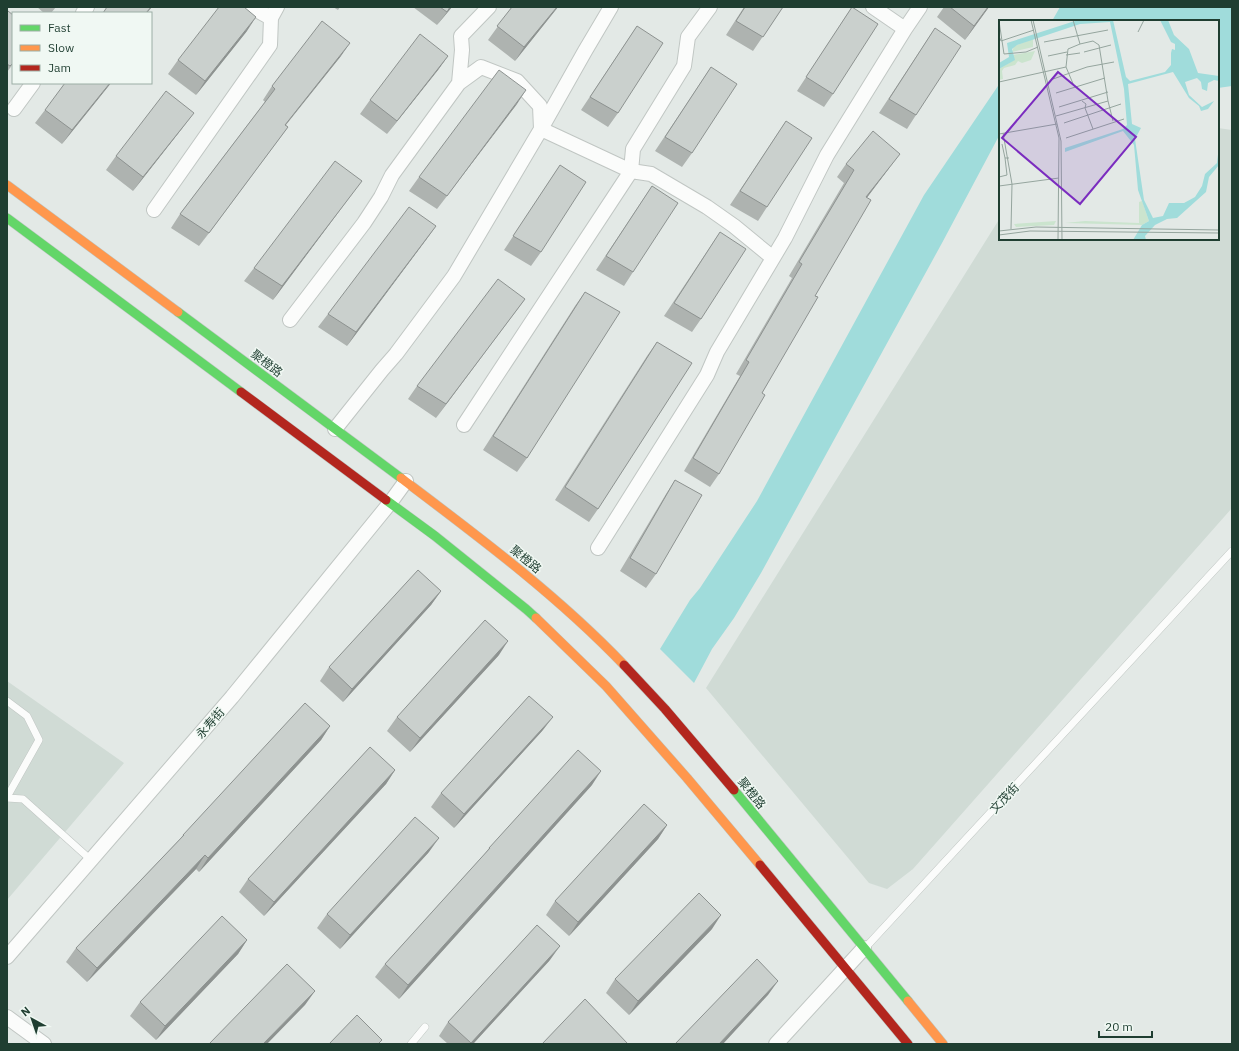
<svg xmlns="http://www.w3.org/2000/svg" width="1239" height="1051" font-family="'IBM Plex Sans','Noto Sans SC',sans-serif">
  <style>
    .built { fill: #d0dbd5 }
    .water { fill: #a0dcdb }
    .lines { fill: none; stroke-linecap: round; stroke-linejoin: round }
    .lane-casing { stroke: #c0c6c3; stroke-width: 8 }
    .street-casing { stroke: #c0c6c3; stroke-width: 16 }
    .fast-casing { stroke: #bcc5c1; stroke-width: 10 }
    .slow-casing { stroke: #bcc5c1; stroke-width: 10 }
    .jam-casing { stroke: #bcc5c1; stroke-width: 10 }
    .lane { stroke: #fbfcfb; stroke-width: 7 }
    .street { stroke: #fbfcfb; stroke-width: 14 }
    .fast { stroke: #63d668; stroke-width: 9 }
    .slow { stroke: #ff974d; stroke-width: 9 }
    .jam { stroke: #b3261e; stroke-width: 9 }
    .wall { fill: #aeb3b0 }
    .shaded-wall { fill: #8d9290 }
    .building { fill: #cad0cd; stroke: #8d9290 }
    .labels { text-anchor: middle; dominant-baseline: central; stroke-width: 3; stroke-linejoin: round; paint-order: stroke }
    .street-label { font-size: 12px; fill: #1f3e31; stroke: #f0f8f3 }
    .inset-road { fill: none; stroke: #95a59e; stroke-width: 1 }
    .view { fill: #7b2cbf; fill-opacity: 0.15; stroke: #7b2cbf; stroke-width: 2 }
    .inset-edge { fill: none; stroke: #1f3e31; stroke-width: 2 }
  </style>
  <rect width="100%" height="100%" fill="#e3e9e6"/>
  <path class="built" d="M1218,128L1232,130V508L913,869L887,889L869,883L706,688L1000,218V239H1218Z
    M7,681L124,763L7,900Z"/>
  <path class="water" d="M1060,7H1232V86L1218,88V21H1052Z
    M1000,83V134L942,243L761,573L734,618L712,649L694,683L660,649L690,600L700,588L757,501L924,195Z"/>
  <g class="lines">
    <g class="lane-casing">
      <path id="lane" d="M7,701L27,716L39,740L7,797
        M7,798L23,799L91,860
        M866,947L1232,551
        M411,1044L425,1027"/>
    </g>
    <g class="street-casing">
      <path id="street" d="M251,7L271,18
        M873,7L905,29
        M83,13L87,7
        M459,83L481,67L517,81L540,106L541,129L631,171L651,174L707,207L734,226L773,258
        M14,109L33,83
        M154,210L270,45L271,18L277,7
        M290,320L364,223L381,197L392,175L459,83L462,50L461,36L489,7
        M464,425L631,171L633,149L684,66L688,37L710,7
        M335,429L382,370L396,354L454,276L541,129L585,51L611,7
        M598,548L707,375L717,352L785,238L827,155L905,29L920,7
        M7,957L232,697L390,503L406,481
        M7,1017L44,1044
        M776,1044L864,948"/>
    </g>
    <g class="fast-casing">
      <path id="fast" d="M7,218L241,392
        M178,312L401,478
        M386,500L435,536L526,609L536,618
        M734,790L908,1001"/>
    </g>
    <g class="slow-casing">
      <path id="slow" d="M7,185L178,312
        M401,478C479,537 557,595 624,665
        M536,618L606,686L687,778L760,865
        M908,1001L943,1044"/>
    </g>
    <g class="jam-casing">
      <path id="jam" d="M241,392L386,500
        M624,665L665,709L734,790
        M760,865L908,1044"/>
    </g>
    <use href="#lane" class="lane"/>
    <use href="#street" class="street"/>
    <use href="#fast" class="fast"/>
    <use href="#slow" class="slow"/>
    <use href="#jam" class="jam"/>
  </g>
  <path class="wall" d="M37,7H56L51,13H44Z
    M333,7H340L338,10Z
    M413,7H452L437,25Z
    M512,7H558L515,61L488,40Z
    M744,7H783L753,51L726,35Z
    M852,7L833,94L824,107L797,91Z
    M944,7H989L965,40L937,17Z
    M7,13L13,15V64L7,72Z
    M637,26L618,113L608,127L581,110Z
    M935,28L916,115L907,129L879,113Z
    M247,31L196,95L168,74L178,60Z
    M341,56L286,125L288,127L278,140L199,246L171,228L180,214L265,102L263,100L272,86Z
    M448,56L438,70L387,134L360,114L370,100Z
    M711,67L692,153L682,167L655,151Z
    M111,83L62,144L35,123L45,110Z
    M517,104L437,209L409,191L419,177Z
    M786,121L767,207L758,221L730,205Z
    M184,126L133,191L106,170L116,156Z
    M846,164L890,167L867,197L815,296L762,393L719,474L710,487L684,471L740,376L736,374L792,278L789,276L844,183L837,177Z
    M560,165L541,252L531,266L504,250Z
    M652,186L633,272L624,286L596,270Z
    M352,194L273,300L244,281L254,268Z
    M436,226L347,346L318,327L328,314Z
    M720,232L701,319L692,332L664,316Z
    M585,292L527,458L517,472L483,450L575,306Z
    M525,299L436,418L408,399L417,386Z
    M657,342L598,509L589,522L555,500L647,356Z
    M675,480L656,574L646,588L620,571L666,494Z
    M441,591L431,605L343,702L320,681L329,667Z
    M499,655L410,752L387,731L397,717Z
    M330,726L321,740L199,872L196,869L87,982L66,962L76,948L180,839L183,835Z
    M543,730L454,828L431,807L441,793Z
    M395,770L386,784L264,916L239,892L248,879Z
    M592,785L399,999L375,977L385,964L484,855L489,848Z
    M667,825L658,839L569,936L546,915L555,901Z
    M429,852L340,949L317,928L327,914Z
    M712,929L629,1015L606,993L615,979Z
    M247,940L238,954L156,1040L130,1016L140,1002Z
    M550,960L473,1044H448L439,1036L448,1022Z"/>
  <path class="shaded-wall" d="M151,7H152L147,13H146Z
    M450,7H452L437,25L447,12Z
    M557,7H558L515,61L524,47Z
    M988,7H989L965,40L974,26Z
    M256,17L247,31L196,95L205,81Z
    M350,43L341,56L275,138L285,125Z
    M448,56L438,70L387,134L397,121Z
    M110,83H111L62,144L72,130Z
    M526,90L517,104L437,209L447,196Z
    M194,113L184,126L133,191L143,177Z
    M288,127L278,140L199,246L209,233Z
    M900,154L890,167L857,211L866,197Z
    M362,181L352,194L273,300L282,286Z
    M436,226L426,240L347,346L356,332Z
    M525,299L515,312L436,418L446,404Z
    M441,591L431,605L343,702L352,689Z
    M508,641L499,655L410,752L420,738Z
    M553,717L543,730L454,828L464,814Z
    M330,726L321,740L199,872L208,858Z
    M395,770L386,784L264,916L274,902Z
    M601,771L592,785L399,999L408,985Z
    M667,825L658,839L569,936L578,922Z
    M439,838L429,852L340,949L350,935Z
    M205,855L196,869L87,982L97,968Z
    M721,915L712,929L629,1015L638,1001Z
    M247,940L238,954L156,1040L165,1026Z
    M560,946L550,960L473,1044H470Z
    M778,981L768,995L723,1044H719Z
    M315,991L305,1005L267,1044H263Z"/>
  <path class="building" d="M107,7H151L146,13H103Z
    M219,7H244L256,17L205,81L178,60Z
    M440,7H450L447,12Z
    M512,7H557L524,47L497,26Z
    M745,7H783L763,37L736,21Z
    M852,7L878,24L833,94L806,77Z
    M950,7H988L974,26Z
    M8,11L13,15V63L10,66L7,64V13Z
    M322,21L350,43L285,125L288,127L209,233L180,214L275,89L272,86Z
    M637,26L663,43L618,113L590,97Z
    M935,28L961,46L916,115L889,99Z
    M420,34L448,56L397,121L370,100Z
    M711,67L737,84L692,153L665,137Z
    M499,70L526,90L447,196L419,177Z
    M65,83H110L72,130L45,110Z
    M166,91L194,113L143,177L116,156Z
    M786,121L812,138L767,207L740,191Z
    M873,131L900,154L866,197L871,200L815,296L818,297L762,393L765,395L719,474L693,458L749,362L746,360L802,264L799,262L854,170L846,164Z
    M335,161L362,181L282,286L254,268Z
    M560,165L586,182L541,252L513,236Z
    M652,186L678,203L633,272L606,256Z
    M409,207L436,226L356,332L328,314Z
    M720,232L746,249L701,319L674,303Z
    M498,279L525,299L446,404L417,386Z
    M585,292L620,312L527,458L493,436Z
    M657,342L692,363L598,509L565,487Z
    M675,480L702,495L656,574L630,558Z
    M418,570L441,591L352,689L329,667Z
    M485,620L508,641L420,738L397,717Z
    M529,696L553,717L464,814L441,793Z
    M305,703L330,726L208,858L205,855L97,968L76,948L184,835H183Z
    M370,747L395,770L274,902L248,879Z
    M578,750L601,771L408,985L385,964L490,848H489Z
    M644,804L667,825L578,922L555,901Z
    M415,817L439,838L350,935L327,914Z
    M699,893L721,915L638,1001L615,979Z
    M222,916L247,940L165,1026L140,1002Z
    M537,925L560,946L471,1043L448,1022Z
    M757,959L778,981L719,1044H675Z
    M287,964L315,991L263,1044H209Z
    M585,999L628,1044H542Z
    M357,1015L382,1040L378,1044H329Z"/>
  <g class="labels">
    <g class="street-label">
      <text transform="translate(267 363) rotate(37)">聚橙路</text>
      <text transform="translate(526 559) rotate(39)">聚橙路</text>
      <text transform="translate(210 723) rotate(-49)">永寿街</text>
      <text transform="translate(752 793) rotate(51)">聚橙路</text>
      <text transform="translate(1004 798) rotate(-47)">文茂街</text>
    </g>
  </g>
  <g transform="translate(999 20)">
    <rect width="220" height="220" fill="#e3e9e6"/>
    <path d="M34,19V27L13,32L15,26ZM36,31L32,40L23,43L19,41L16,45L5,48L3,51L4,59L0,60V49L15,40L14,35ZM143,181L150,201L143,205L66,203L86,201L140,203V182ZM57,201L55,205L17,207L15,204Z" fill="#cbe4ce"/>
    <path d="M79,0H114L127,57L131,61L166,52L172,45V33L173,29L176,30V24L172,22L161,0H169L175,15L190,29L199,53L220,56V61L215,60L209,63L208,71L203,69L202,62L198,58L186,62L190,75L203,87L215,81L209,89L202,91L200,86L190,78L174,52L129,64L133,104L142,108L136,119L145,180L154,198L164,196L170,183H185L196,177L203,166L206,154L218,143L220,126V145L210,157L207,172L178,198L168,199L156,205L146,216L147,220H134L143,205L150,201L139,170L135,125L124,111L66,132V128L124,109L128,105L125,69L111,2L81,4L18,25L13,29L16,40L0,49V43L10,37L8,23Z" fill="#a0dcdb"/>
    <path class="inset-road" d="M32,0L60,118L59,220M34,0L62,121L63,220M0,1L5,34L27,32L39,27M139,12L145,0M0,16L2,21L35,10M45,22L109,10M85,32L112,25M67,35L81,33M49,36L68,32M67,47L75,66M54,59L88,47L115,42M0,62L67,47L69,29L81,24M57,73L106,58M83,81L87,84L86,88L94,109M109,81L114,101M60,87L109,72M57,96L109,81L100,25L94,21L81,24L74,0M65,103L122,84M4,113L13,164L12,209M0,114L58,104M67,118L125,99M3,124L6,138M0,157L8,155L6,138H10M0,166L60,158M0,211L37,207L220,210M0,215L31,211L220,213"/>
    <path class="view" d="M59,52L137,117L81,184L3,118Z"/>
    <rect width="220" height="220" class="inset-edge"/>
  </g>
  <rect width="1239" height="1051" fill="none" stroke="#1f3e31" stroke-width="16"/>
  <rect x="12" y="12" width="140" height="72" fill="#f0f8f3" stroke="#9caea5"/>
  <rect x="20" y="25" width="20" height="6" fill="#63d668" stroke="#9caea5"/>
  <text x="48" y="32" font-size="12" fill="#1f3e31">Fast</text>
  <rect x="20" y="45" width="20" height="6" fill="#ff974d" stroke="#9caea5"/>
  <text x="48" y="52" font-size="12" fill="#1f3e31">Slow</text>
  <rect x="20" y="65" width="20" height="6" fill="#b3261e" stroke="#9caea5"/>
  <text x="48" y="72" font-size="12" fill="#1f3e31">Jam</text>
  <g transform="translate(32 1019) rotate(320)" stroke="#f0f8f3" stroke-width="3" paint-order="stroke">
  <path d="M0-3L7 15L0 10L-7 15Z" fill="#1f3e31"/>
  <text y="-6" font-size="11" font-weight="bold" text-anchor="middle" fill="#1f3e31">N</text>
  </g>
  <path d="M1099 1031v6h53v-6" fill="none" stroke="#1f3e31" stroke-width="2"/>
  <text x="1105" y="1031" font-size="12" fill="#1f3e31" stroke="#f0f8f3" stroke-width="3" paint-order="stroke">20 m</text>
</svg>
